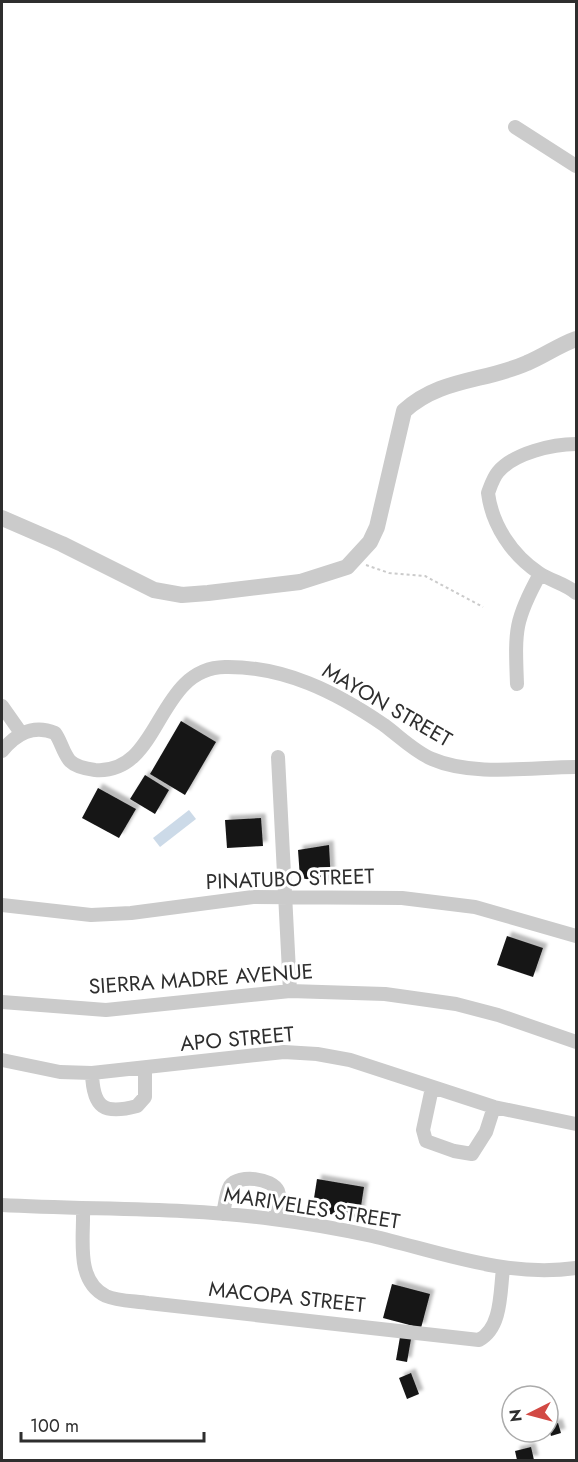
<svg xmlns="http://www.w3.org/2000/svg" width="578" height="1462" font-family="Jost,sans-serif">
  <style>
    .water { fill: #ccdae8 }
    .building { fill: #151515; filter: url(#shadow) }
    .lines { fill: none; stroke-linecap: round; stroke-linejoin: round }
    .path { stroke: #cbcbcb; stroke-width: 2; stroke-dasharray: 3 3; stroke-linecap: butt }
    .minor { stroke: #cbcbcb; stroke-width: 14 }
    .tertiary { stroke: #cbcbcb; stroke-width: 16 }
    .labels { text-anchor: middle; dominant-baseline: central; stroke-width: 6; stroke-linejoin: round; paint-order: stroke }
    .street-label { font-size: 21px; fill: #2e2e2e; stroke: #fff }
  </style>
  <defs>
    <filter id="shadow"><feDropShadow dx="4.5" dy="-4.5" stdDeviation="1.5" flood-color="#0004"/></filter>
  </defs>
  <rect width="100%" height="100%" fill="#fff"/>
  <path class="water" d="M189,810L196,819L160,847L153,838Z"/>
  <path class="building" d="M181,721L216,742L185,795L150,774Z
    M145,775L169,790L155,814L130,799Z
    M98,788L136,809L119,838L82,818Z
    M261,818L263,846L227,848L225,820Z
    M329,845L331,883L300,878L298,850Z
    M507,936L543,948L533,977L497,965Z
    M317,1179L364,1187L359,1219L312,1211Z
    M392,1284L430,1294L421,1328L383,1318Z
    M400,1337L411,1339L407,1362L396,1360Z
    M411,1373L419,1394L407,1399L399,1378Z
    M558,1423L561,1433L551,1436L548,1426Z
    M531,1447L534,1460H517L515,1451Z"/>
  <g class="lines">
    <path class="path" d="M366,565L389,573L425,576L483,607"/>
    <path class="minor" d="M515,127L576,166
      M576,444C553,444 514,453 498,472C493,478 491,485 488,493C492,525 512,555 539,573C551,581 566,584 576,593
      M517,684C515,631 514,621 540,574
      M2,706L21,733
      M2,751C16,734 33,724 55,733C61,741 63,753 70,761C76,767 87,769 95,770C162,775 155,668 225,667C284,666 336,692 384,725C399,736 415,752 432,759C473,777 533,767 576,767
      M278,757L290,991
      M2,905L91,915L131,913L253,897L402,898L475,907L576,936
      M2,1002L106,1010L290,991L385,994L456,1004L498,1015L576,1042
      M2,1060L60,1072L92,1073L284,1052L317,1054L350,1060L494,1107L576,1124
      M92,1073C93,1108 104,1115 137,1106L145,1097V1069
      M432,1088L423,1130L426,1141L454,1151L472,1154L486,1132L494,1107
      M2,1205C92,1210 184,1207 273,1219C306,1223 340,1229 372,1236C440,1252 506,1278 576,1268
      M83,1210C84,1238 75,1281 106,1296C117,1301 135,1301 148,1303L479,1340C502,1328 500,1292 503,1269
      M223,1214C225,1205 226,1193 230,1186C239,1174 272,1178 278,1191C281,1199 276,1211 275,1219"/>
    <path class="tertiary" d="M2,518L62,544L154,590L182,595L208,593L300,582L347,567L370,542L377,527L404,411C440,378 484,382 527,363C544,356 559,345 576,339"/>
  </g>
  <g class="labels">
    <g class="street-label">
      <text transform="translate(387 705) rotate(30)">MAYON STREET</text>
      <text transform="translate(290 879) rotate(-2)">PINATUBO STREET</text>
      <text transform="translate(201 979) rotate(-4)">SIERRA MADRE AVENUE</text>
      <text transform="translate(237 1039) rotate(-5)">APO STREET</text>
      <text transform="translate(312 1208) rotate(9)">MARIVELES STREET</text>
      <text transform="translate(287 1297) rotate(6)">MACOPA STREET</text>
    </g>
  </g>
  <rect width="578" height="1462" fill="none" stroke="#2e2e2e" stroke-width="6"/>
  <g transform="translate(530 1414) rotate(264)"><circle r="28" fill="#ffffff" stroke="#ababab" stroke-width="1.5"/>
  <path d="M0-4.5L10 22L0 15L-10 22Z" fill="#d24944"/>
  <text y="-9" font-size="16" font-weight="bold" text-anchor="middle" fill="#2e2e2e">N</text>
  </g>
  <path d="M21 1432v9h183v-9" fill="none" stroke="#2e2e2e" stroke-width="3"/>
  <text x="30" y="1432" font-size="18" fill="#2e2e2e" stroke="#ffffff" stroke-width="4.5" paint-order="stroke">100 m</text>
</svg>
